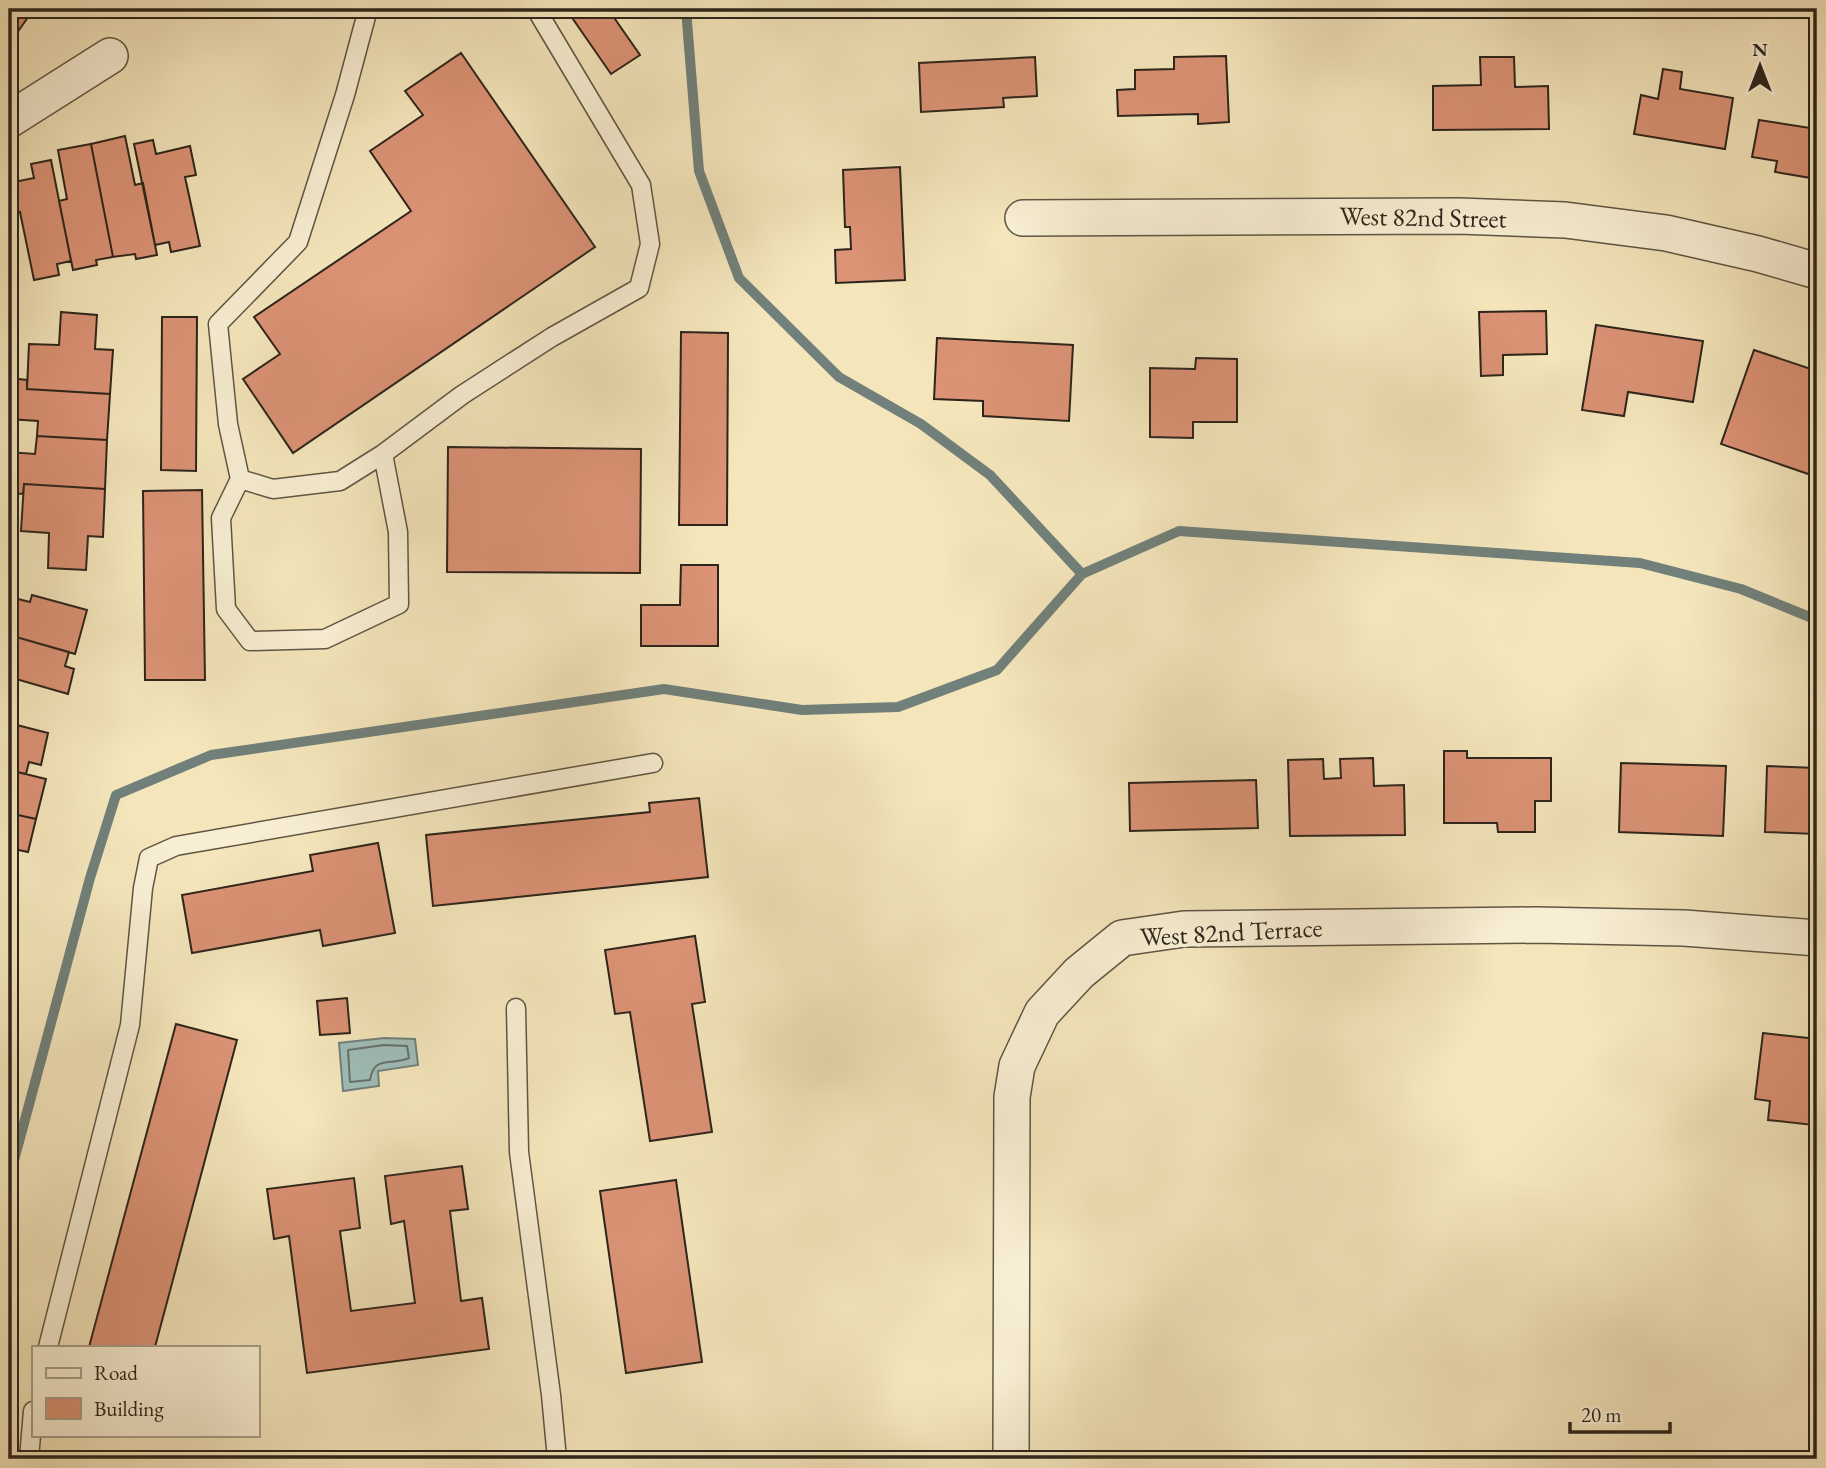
<svg xmlns="http://www.w3.org/2000/svg" width="1826" height="1468" font-family="'EB Garamond',serif">
  <style>
    .water { fill: #9fbdb9; stroke: #71807a; stroke-width: 2 }
    .lines { fill: none; stroke-linecap: round; stroke-linejoin: round }
    .shore { stroke: #66716a; stroke-width: 2 }
    .stream { stroke: #71807a; stroke-width: 10 }
    .building { fill: #db9275; stroke: #2d251b; stroke-width: 2 }
    .service-casing { stroke: #5f5543; stroke-width: 21 }
    .minor-casing { stroke: #5f5543; stroke-width: 38 }
    .service { stroke: #f8eed3; stroke-width: 18 }
    .minor { stroke: #f8eed3; stroke-width: 35 }
    .labels { text-anchor: middle; dominant-baseline: central; stroke-width: 7; stroke-linejoin: round; paint-order: stroke }
    .street-label { font-size: 26px; fill: #2d251b; stroke: #f8eed3 }
  </style>
  <rect width="100%" height="100%" fill="#f4e5bb"/>
  <filter id="stains"><feTurbulence type="fractalNoise" baseFrequency=".00286" numOctaves="4"/><feColorMatrix values="0 0 0 0 .2 0 0 0 0 .09 0 0 0 0 .02 0 0 0 .5 -.17"/></filter>
  <radialGradient id="worn" r=".72"><stop offset=".6" stop-color="#630" stop-opacity="0"/><stop offset="1" stop-color="#630" stop-opacity=".3"/></radialGradient>
  <path class="water" d="M384,1038L415,1039L418,1065L378,1071L379,1086L343,1091L339,1043Z"/>
  <g class="lines">
    <path class="shore" d="M384,1045L407,1046L409,1058C390,1066 374,1055 370,1080L350,1082L348,1050Z"/>
    <path class="stream" d="M686,9L699,171L739,278L839,377L921,424L990,475L1082,574
      M9,1179L90,878L116,795L211,755L664,689L802,710L898,707L997,670L1082,574L1179,531L1640,563L1741,589L1817,620"/>
  </g>
  <path class="building" d="M9,9H25L31,13L9,44Z
    M566,9H608L640,55L611,74Z
    M461,53L595,247L293,453L243,379L280,354L254,317L411,211L370,151L423,115L405,91Z
    M1226,56L1229,122L1198,124V114L1118,116L1117,90L1135,89V70L1174,69V57Z
    M1035,57L1037,96L1003,98L1004,107L921,112L919,63Z
    M1480,57H1514L1515,87L1548,86L1549,129L1433,130V86L1481,85Z
    M1663,69L1682,72L1680,89L1733,98L1725,149L1634,134L1641,95L1658,99Z
    M1759,120L1817,129V179L1775,172L1777,161L1752,157Z
    M125,136L135,185L143,183L157,255L136,259L135,254L113,257L91,144Z
    M153,140L156,154L190,146L196,175L185,177L200,246L171,252L169,242L155,245L134,144Z
    M91,144L113,257L96,260L97,265L73,270L59,201L67,199L58,150Z
    M51,160L71,261L57,264L59,275L34,280L20,212L9,214V183L34,178L31,164Z
    M900,167L905,280L836,283L835,250L851,249L850,227H845L843,170Z
    M1546,311L1547,354L1503,355V375L1481,376L1479,312Z
    M61,312L97,315L95,349L113,350L110,394L27,389L29,344L59,345Z
    M162,317H197L196,471L161,470Z
    M1596,325L1703,341L1693,402L1628,392L1624,416L1582,410Z
    M681,332L728,333L727,525H679Z
    M937,338L1073,345L1069,421L983,416V401L934,399Z
    M1754,350L1817,371V477L1721,444Z
    M1196,358L1237,359V422H1193V438L1150,437V368L1195,369Z
    M9,378L27,380V389L110,394L107,440L37,436L38,421L9,419Z
    M37,436L107,440L105,489L24,484L23,494L9,493V452L35,454Z
    M448,447L641,449L640,573L447,572Z
    M24,484L105,489L103,537L88,536L86,570L48,568L49,533L21,531Z
    M202,490L205,680H145L143,491Z
    M681,565H718V646H641V605H680Z
    M32,595L87,610L75,654L9,635V605L15,606L18,599L30,602Z
    M9,635L69,652L65,666L74,669L68,694L9,677Z
    M9,723L48,733L41,765L29,762L26,774L9,770Z
    M1444,751H1467V758H1551V801H1535V832H1498L1497,823H1444Z
    M1373,758L1374,786L1404,785L1405,835L1290,836L1288,760L1323,759L1324,779L1341,778L1340,759Z
    M1621,763L1726,766L1723,836L1619,832Z
    M1767,766L1817,768V834L1765,832Z
    M9,770L46,779L36,819L9,813Z
    M1256,780L1258,828L1130,831L1129,783Z
    M699,798L708,877L433,906L426,835L650,812L649,803Z
    M9,813L36,819L28,852L9,848Z
    M378,843L395,933L323,946L320,930L192,953L182,895L313,871L310,855Z
    M695,936L705,1002L692,1004L712,1132L650,1141L630,1012L615,1014L605,950Z
    M347,998L350,1033L320,1035L317,1001Z
    M176,1024L237,1040L155,1347H89Z
    M1763,1033L1817,1039V1086L1813,1125L1768,1120L1770,1101L1755,1099Z
    M462,1166L468,1209L450,1211L461,1301L482,1298L489,1349L307,1373L289,1236L274,1239L267,1189L354,1178L360,1228L340,1231L351,1311L415,1303L404,1221L391,1224L385,1176Z
    M676,1180L702,1362L626,1373L600,1191Z"/>
  <g class="lines">
    <g class="service-casing">
      <path id="service" d="M368,9L345,95L298,242L218,324L228,424L240,479L273,489L340,481L383,454L462,395L552,337L639,288L650,244L641,185L536,9
        M240,479L221,518L226,609L250,641L325,639L399,604L398,532L383,454
        M516,1008L519,1152L551,1395L557,1459
        M48,1347L130,1025L143,888L149,858L176,846L653,763
        M29,1459L33,1411"/>
    </g>
    <g class="minor-casing">
      <path id="minor" d="M9,120L110,56
        M1023,218L1459,216L1565,220L1666,233L1758,254L1817,271
        M1011,1459L1012,1097L1017,1066L1042,1013L1079,973L1122,938L1184,929L1536,925L1684,928L1817,938"/>
    </g>
    <use href="#service" class="service"/>
    <use href="#minor" class="minor"/>
  </g>
  <g class="labels">
    <g class="street-label">
      <text transform="translate(1423 217) rotate(1)">West 82nd Street</text>
      <text transform="translate(1231 932) rotate(-3)">West 82nd Terrace</text>
    </g>
  </g>
  <rect width="1826" height="1468" fill="none" stroke="#f4e5bb" stroke-width="35"/>
  <rect x="10" y="10" width="1805" height="1447" fill="none" stroke="#2d251b" stroke-width="3.5"/>
  <rect x="18" y="18" width="1791" height="1433" fill="none" stroke="#2d251b" stroke-width="2"/>
  <rect x="32" y="1346" width="228" height="91" fill="#f8eed3" stroke="#a79e89" stroke-width="2"/>
  <rect x="46" y="1368" width="35" height="10" fill="#f8eed3" stroke="#a79e89" stroke-width="2"/>
  <text x="94" y="1380" font-size="21" fill="#2d251b">Road</text>
  <rect x="46" y="1398" width="35" height="21" fill="#db9275" stroke="#a79e89" stroke-width="2"/>
  <text x="94" y="1416" font-size="21" fill="#2d251b">Building</text>
  <g transform="translate(1760 66)" stroke="#f8eed3" stroke-width="5" paint-order="stroke">
  <path d="M0-5L12 26L0 18L-12 26Z" fill="#2d251b"/>
  <text y="-10" font-size="19" font-weight="bold" text-anchor="middle" fill="#2d251b">N</text>
  </g>
  <path d="M1570 1422v10h100v-10" fill="none" stroke="#2d251b" stroke-width="3.5"/>
  <text x="1581" y="1422" font-size="21" fill="#2d251b" stroke="#f8eed3" stroke-width="5" paint-order="stroke">20 m</text>
  <rect width="100%" height="100%" filter="url(#stains)"/>
  <rect width="100%" height="100%" fill="url(#worn)"/>
</svg>
